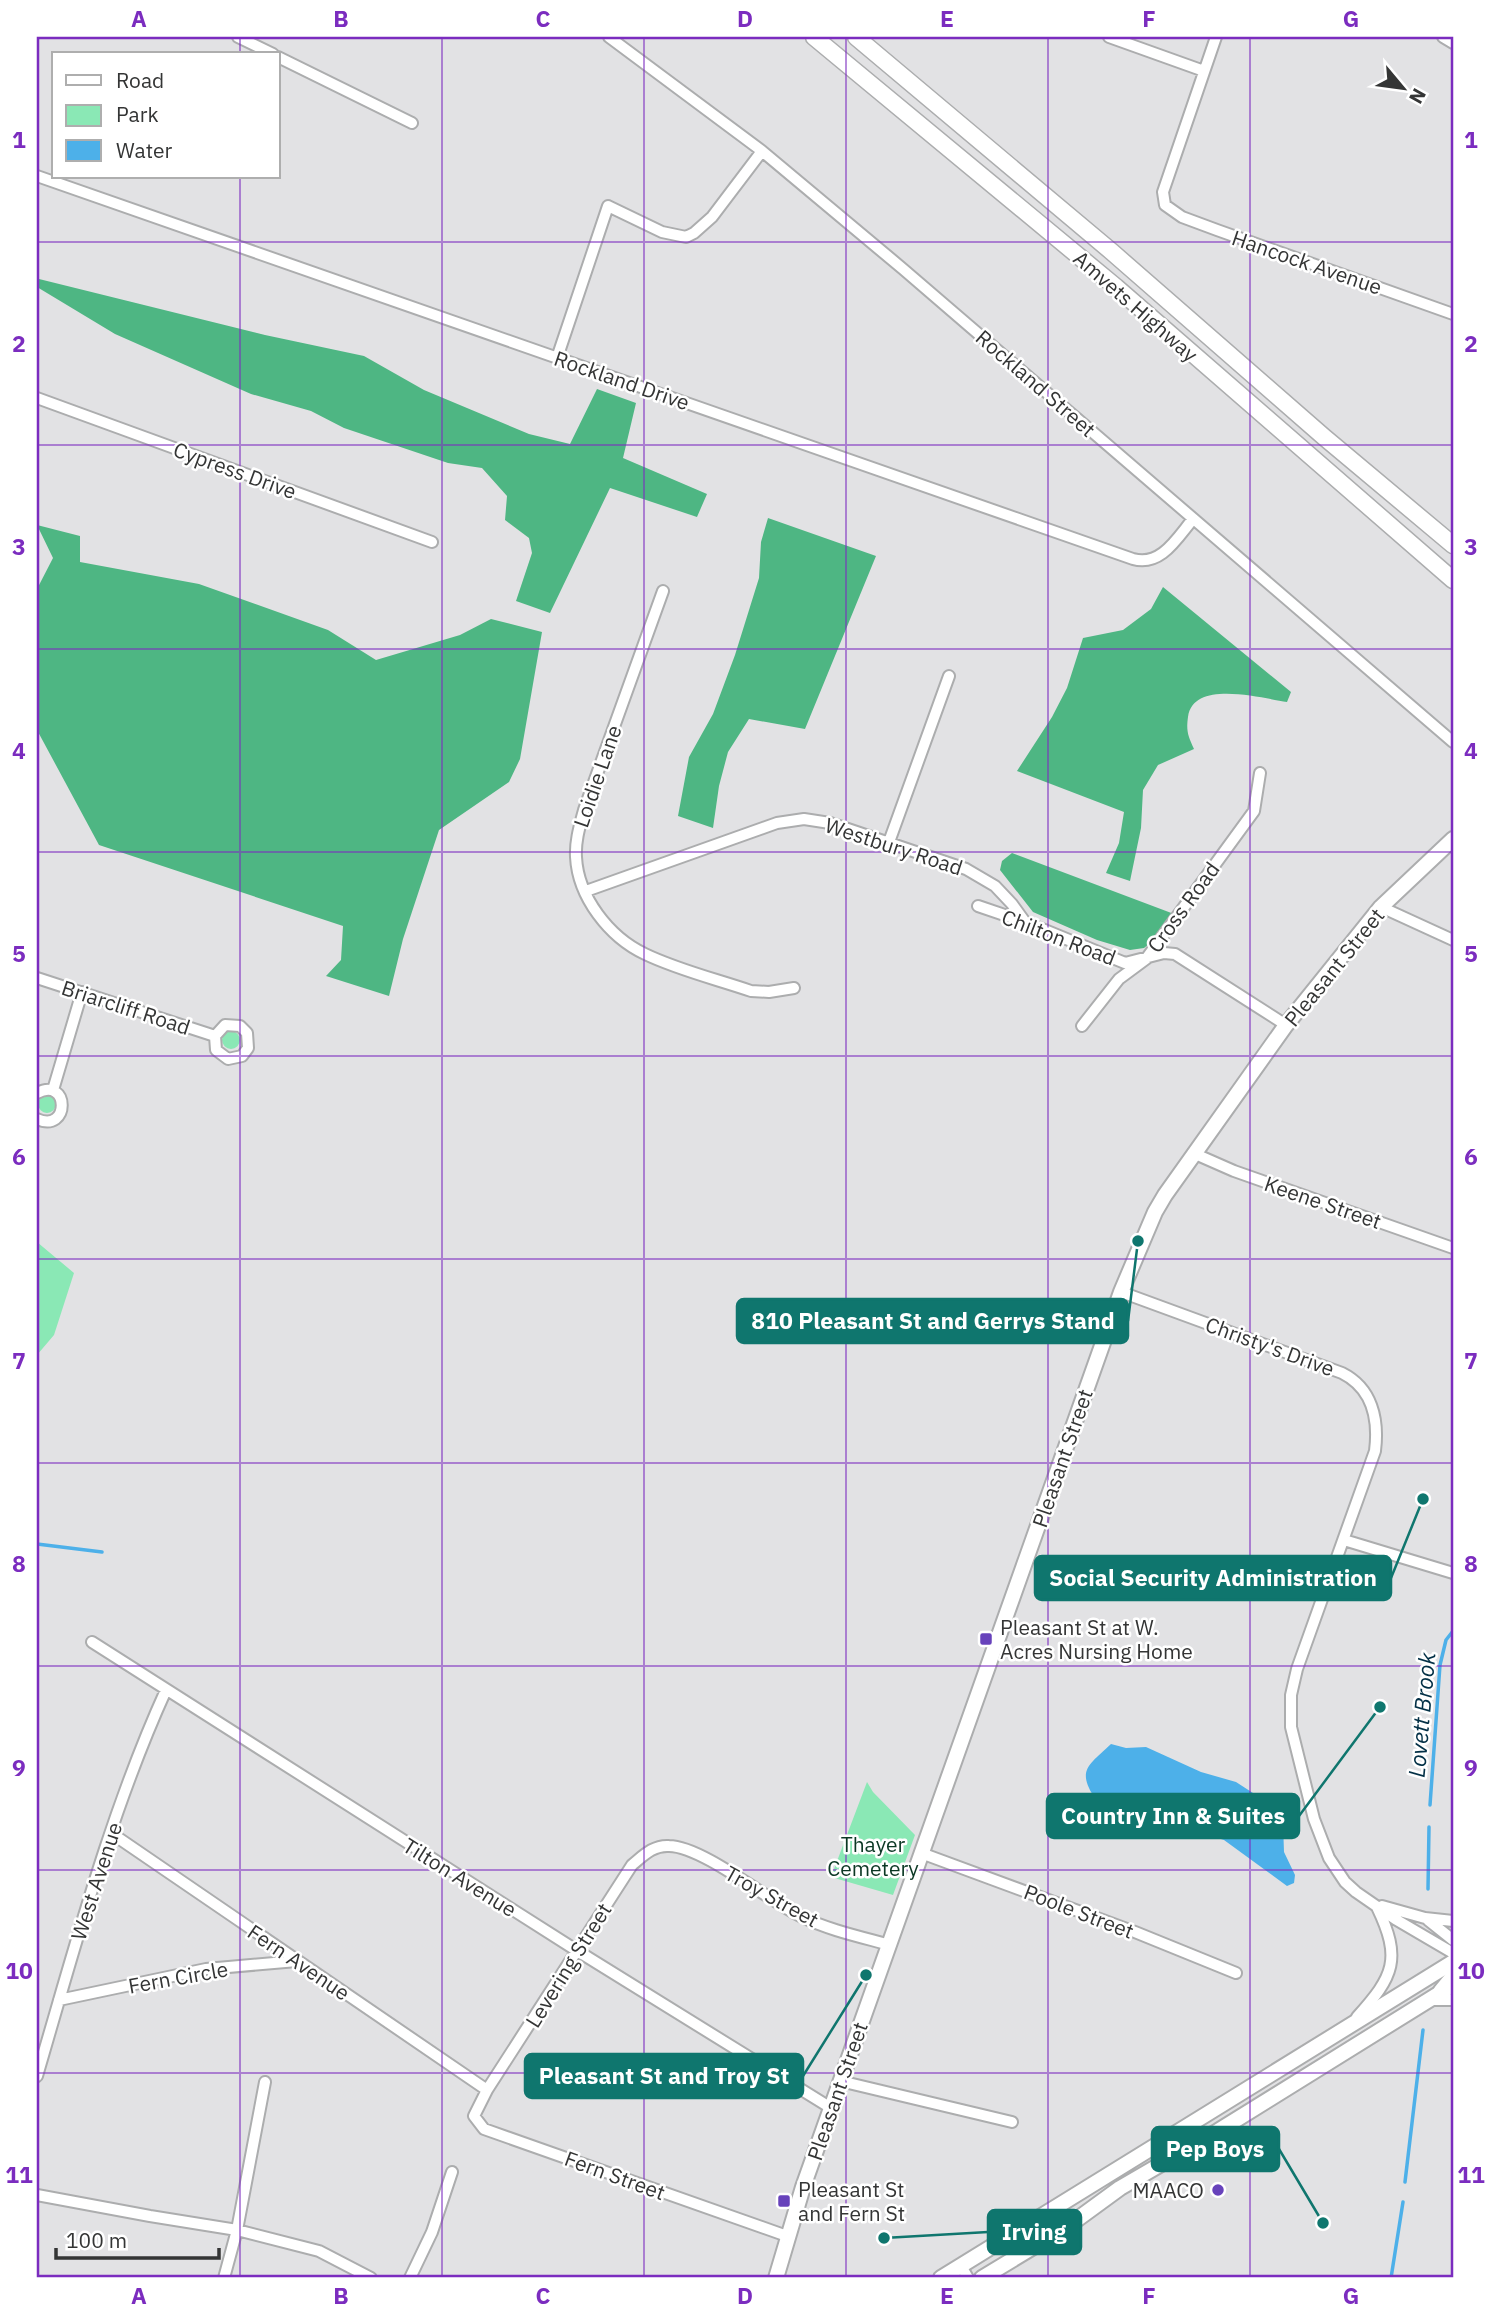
<svg xmlns="http://www.w3.org/2000/svg" width="1490" height="2315" font-family="'IBM Plex Sans',sans-serif">
  <style>
    .green { fill: #8ae8b5 }
    .forest { fill: #4eb683 }
    .water { fill: #4db0e9 }
    .lines { fill: none; stroke-linecap: round; stroke-linejoin: round }
    .stream { stroke: #4db0e9; stroke-width: 3.5 }
    .minor-casing { stroke: #acadae; stroke-width: 14 }
    .major-casing { stroke: #acadae; stroke-width: 18 }
    .highway-casing { stroke: #acadae; stroke-width: 19 }
    .minor { stroke: #fff; stroke-width: 10 }
    .major { stroke: #fff; stroke-width: 14 }
    .highway { stroke: #fff; stroke-width: 16 }
    .grid { fill: none; stroke: #7b2cbf; stroke-width: 2; stroke-opacity: 0.55 }
    .poi-dot { fill: #6742bb; stroke: #fff; stroke-width: 2.5 }
    .labels { text-anchor: middle; dominant-baseline: central; stroke-width: 5; stroke-linejoin: round; paint-order: stroke }
    .street-label { font-size: 21px; fill: #343535; stroke: #fff }
    .poi-label { font-size: 21px; fill: #343535; stroke: #fff; text-anchor: start }
    .park-label { font-size: 21px; fill: #0b3824; stroke: #fff }
    .water-label { font-size: 23px; font-style: italic; fill: #033046; stroke: #fff }
    .leader { fill: none; stroke: #0f766e; stroke-width: 2.5 }
    .callout-dot { fill: #0f766e; stroke: #fff; stroke-width: 2.5 }
    .callout { fill: #0f766e; stroke: #0f766e; stroke-width: 2.5 }
    .callout-label { font-size: 23px; text-anchor: middle; font-weight: bold; fill: #fff }
    .neatline { fill: none; stroke: #7b2cbf; stroke-width: 2.5 }
    .grid-label { font-size: 23px; text-anchor: middle; font-weight: bold; fill: #7b2cbf }
  </style>
  <rect width="100%" height="100%" fill="#e2e2e4"/>
  <path class="green" d="M222 1040a9 9 0 1 1 18 0a9 9 0 1 1-18 0Z
    M38 1104a9 9 0 1 1 18 0a9 9 0 1 1-18 0Z
    M37,1242L74,1273L54,1335L37,1355Z
    M867,1782L873,1792L915,1835L893,1895L831,1877Z"/>
  <path class="forest" d="M39,279L265,335L364,356L424,390L529,434L570,444L597,389L636,403L623,458L707,494L697,517L610,488L550,613L516,601L532,553L529,538L505,520L507,496L482,468L448,463L344,428L311,411L251,394L115,334L37,287Z
    M768,518L876,556L805,729L749,719L728,752L719,786L713,828L678,816L689,757L713,714L735,655L759,578L761,542Z
    M37,525L80,536V562L199,584L328,630L376,660L460,635L491,619L542,632L520,759L509,782L439,830L403,939L389,996L326,976L341,960L343,926L99,845L37,730V589L53,558Z
    M1163,587L1291,692L1287,702C1261,698 1193,679 1188,717C1186,731 1188,736 1194,749L1158,765L1143,790L1141,828L1130,881L1106,873L1119,843L1124,812L1017,771L1052,717L1067,688L1083,638L1123,630L1151,609Z
    M1012,853L1174,914L1154,940L1144,948L1130,950L1097,940L1033,912L1000,870L1002,861Z"/>
  <path class="water" d="M1111,1744L1126,1748L1146,1747L1201,1772L1236,1782L1270,1804L1283,1823L1284,1852L1295,1875L1294,1883L1287,1886L1224,1840L1096,1800C1076,1770 1088,1766 1111,1744Z"/>
  <g class="lines">
    <path class="stream" d="M37,1544L102,1552
      M1430,1805L1440,1665L1446,1640L1453,1631
      M1428,1889L1429,1827
      M1405,2182L1423,2030
      M1391,2278L1403,2202"/>
    <g class="minor-casing">
      <path id="minor" d="M238,37L273,54
        M609,37L762,151L903,269L1453,742
        M1109,37L1204,71
        M1216,37L1163,192L1165,205L1182,217L1217,230L1453,314
        M1443,37L1453,43
        M278,57L412,123
        M37,176L1133,559C1161,567 1177,538 1193,519
        M557,358L608,206L662,232L686,237L694,233L712,217L762,151
        M37,398L432,542
        M663,591L584,810C580,825 575,841 576,857C578,897 609,937 645,954C678,970 716,979 751,991L769,992L794,988
        M889,842L949,676
        M586,891L777,823L804,819L830,823L966,869L995,886L1012,904L1025,922
        M978,906L1025,922L1125,963L1164,953L1175,954L1286,1025
        M1381,907L1453,940
        M37,978L215,1036L216,1050L228,1059L242,1056L248,1048L247,1033L240,1026L225,1025L215,1036
        M1082,1026L1119,979L1146,959L1254,811L1260,773
        M53,1090L82,992
        M37,1093C70,1076 70,1134 37,1119
        M1193,1153L1234,1171L1453,1248
        M1121,1292L1342,1373C1372,1388 1379,1419 1375,1451L1297,1669L1291,1695V1727L1314,1819L1329,1858L1345,1882L1356,1892L1395,1919L1453,1953
        M1344,1540L1453,1573
        M92,1642L576,1950L831,2108
        M111,1833L487,2090
        M921,1853L1135,1932L1236,1973
        M1382,1906L1425,1918L1453,1921
        M1428,1920L1453,1940
        M1439,1990L1453,1973
        M59,2000L206,1969L297,1961
        M1430,2000H1453
        M1357,2017C1394,1976 1402,1959 1377,1907
        M37,2076C75,1947 110,1813 166,1690
        M840,2081L1012,2122
        M37,2195L150,2216L237,2230L319,2251L371,2278
        M787,2236L484,2129L474,2116L487,2090L632,1865C643,1856 653,1845 669,1846C702,1846 769,1901 802,1917C829,1930 861,1937 890,1945
        M961,2266L968,2278
        M224,2278L237,2230L265,2082
        M410,2278L432,2232L452,2172"/>
    </g>
    <g class="major-casing">
      <path id="major" d="M776,2278L803,2187L1121,1292L1155,1212L1165,1195L1286,1025L1381,907L1453,839
        M941,2278L1453,1962
        M982,2278L1068,2226L1120,2188L1218,2131L1453,1985"/>
    </g>
    <g class="highway-casing">
      <path id="highway" d="M814,37L1116,287L1453,580
        M856,37L1112,252L1324,437L1453,545"/>
    </g>
    <use href="#minor" class="minor"/>
    <use href="#major" class="major"/>
    <use href="#highway" class="highway"/>
  </g>
  <path class="grid" d="M240,37V54M442,37V2278M644,37V2278M846,37V2278M1048,37V2278M1250,37V2278M240,177V2278M37,242H1453M37,445H1453M37,649H1453M37,852H1453M37,1056H1453M37,1259H1453M37,1463H1453M37,1666H1453M37,1870H1453M37,2073H1453"/>
  <g class="poi-dot">
    <rect x="979" y="1632" width="14" height="14" rx="3.5"/>
    <circle cx="1218" cy="2190" r="7"/>
    <rect x="777" y="2194" width="14" height="14" rx="3.5"/>
  </g>
  <g class="labels">
    <g class="street-label">
      <text transform="translate(1307 262) rotate(19)">Hancock Avenue</text>
      <text transform="translate(1136 306) rotate(41)">Amvets Highway</text>
      <text transform="translate(622 380) rotate(19)">Rockland Drive</text>
      <text transform="translate(1036 383) rotate(41)">Rockland Street</text>
      <text transform="translate(235 470) rotate(20)">Cypress Drive</text>
      <text transform="translate(597 776) rotate(-71)">Loidie Lane</text>
      <text transform="translate(894 846) rotate(18)">Westbury Road</text>
      <text transform="translate(1183 907) rotate(-54)">Cross Road</text>
      <text transform="translate(1059 937) rotate(21)">Chilton Road</text>
      <text transform="translate(1334 967) rotate(-51)">Pleasant Street</text>
      <text transform="translate(126 1007) rotate(18)">Briarcliff Road</text>
      <text transform="translate(1323 1202) rotate(19)">Keene Street</text>
      <text transform="translate(1270 1346) rotate(20)">Christy's Drive</text>
      <text transform="translate(1062 1458) rotate(-71)">Pleasant Street</text>
      <text transform="translate(460 1877) rotate(32)">Tilton Avenue</text>
      <text transform="translate(96 1881) rotate(-72)">West Avenue</text>
      <text transform="translate(772 1896) rotate(29)">Troy Street</text>
      <text transform="translate(1079 1911) rotate(21)">Poole Street</text>
      <text transform="translate(299 1962) rotate(34)">Fern Avenue</text>
      <text transform="translate(568 1965) rotate(-58)">Levering Street</text>
      <text transform="translate(178 1977) rotate(-10)">Fern Circle</text>
      <text transform="translate(837 2091) rotate(-71)">Pleasant Street</text>
      <text transform="translate(615 2175) rotate(20)">Fern Street</text>
    </g>
    <g class="poi-label">
      <text x="1000" y="1627">Pleasant St at W.<tspan x="1000" dy="24">Acres Nursing Home</tspan></text>
      <text x="798" y="2189">Pleasant St<tspan x="798" dy="24">and Fern St</tspan></text>
      <text x="1204" y="2190" text-anchor="end">MAACO</text>
    </g>
    <g class="park-label">
      <text x="873" y="1844">Thayer<tspan x="873" dy="24">Cemetery</tspan></text>
    </g>
    <g class="water-label">
      <text transform="translate(1421 1715) rotate(-85)">Lovett Brook</text>
    </g>
  </g>
  <path class="leader" d="M1138 1241L1128 1321M1423 1499L1391 1578M1380 1707L1299 1816M866 1975L803 2076M1323 2223L1279 2149M884 2238L988 2232"/>
  <g class="callout-dot">
    <circle cx="1138" cy="1241" r="7"/>
    <circle cx="1423" cy="1499" r="7"/>
    <circle cx="1380" cy="1707" r="7"/>
    <circle cx="866" cy="1975" r="7"/>
    <circle cx="1323" cy="2223" r="7"/>
    <circle cx="884" cy="2238" r="7"/>
  </g>
  <g class="callout">
    <rect x="737" y="1299" width="391" height="44" rx="7"/>
    <rect x="1035" y="1556" width="356" height="44" rx="7"/>
    <rect x="1047" y="1794" width="252" height="44" rx="7"/>
    <rect x="525" y="2054" width="278" height="44" rx="7"/>
    <rect x="1152" y="2127" width="127" height="44" rx="7"/>
    <rect x="988" y="2210" width="93" height="44" rx="7"/>
  </g>
  <g class="callout-label">
    <text x="933" y="1329">810 Pleasant St and Gerrys Stand</text>
    <text x="1213" y="1586">Social Security Administration</text>
    <text x="1173" y="1824">Country Inn &amp; Suites</text>
    <text x="664" y="2084">Pleasant St and Troy St</text>
    <text x="1215" y="2157">Pep Boys</text>
    <text x="1034" y="2240">Irving</text>
  </g>
  <rect width="1490" height="2315" fill="none" stroke="#ffffff" stroke-width="77"/>
  <rect x="52" y="52" width="228" height="126" fill="#ffffff" stroke="#aeaeae" stroke-width="2"/>
  <rect x="66" y="75" width="35" height="10" fill="#ffffff" stroke="#aeaeae" stroke-width="2"/>
  <text x="116" y="88" font-size="21" fill="#343535">Road</text>
  <rect x="66" y="105" width="35" height="21" fill="#8ae8b5" stroke="#aeaeae" stroke-width="2"/>
  <text x="116" y="122" font-size="21" fill="#343535">Park</text>
  <rect x="66" y="140" width="35" height="21" fill="#4db0e9" stroke="#aeaeae" stroke-width="2"/>
  <text x="116" y="158" font-size="21" fill="#343535">Water</text>
  <g transform="translate(1403 88) rotate(119)" stroke="#ffffff" stroke-width="5" paint-order="stroke">
  <path d="M0-5L12 26L0 18L-12 26Z" fill="#343535"/>
  <text y="-10" font-size="19" font-weight="bold" text-anchor="middle" fill="#343535">N</text>
  </g>
  <path d="M56 2248v10h163v-10" fill="none" stroke="#343535" stroke-width="3.5"/>
  <text x="66" y="2248" font-size="21" fill="#343535" stroke="#ffffff" stroke-width="5" paint-order="stroke">100 m</text>
  <rect x="38" y="38" width="1414" height="2238" class="neatline"/>
  <g class="grid-label">
    <text x="139" y="27">A</text>
    <text x="341" y="27">B</text>
    <text x="543" y="27">C</text>
    <text x="745" y="27">D</text>
    <text x="947" y="27">E</text>
    <text x="1149" y="27">F</text>
    <text x="1351" y="27">G</text>
    <text x="19" y="148">1</text>
    <text x="1471" y="148">1</text>
    <text x="19" y="352">2</text>
    <text x="1471" y="352">2</text>
    <text x="19" y="555">3</text>
    <text x="1471" y="555">3</text>
    <text x="19" y="759">4</text>
    <text x="1471" y="759">4</text>
    <text x="19" y="962">5</text>
    <text x="1471" y="962">5</text>
    <text x="19" y="1165">6</text>
    <text x="1471" y="1165">6</text>
    <text x="19" y="1369">7</text>
    <text x="1471" y="1369">7</text>
    <text x="19" y="1572">8</text>
    <text x="1471" y="1572">8</text>
    <text x="19" y="1776">9</text>
    <text x="1471" y="1776">9</text>
    <text x="19" y="1979">10</text>
    <text x="1471" y="1979">10</text>
    <text x="19" y="2183">11</text>
    <text x="1471" y="2183">11</text>
    <text x="139" y="2304">A</text>
    <text x="341" y="2304">B</text>
    <text x="543" y="2304">C</text>
    <text x="745" y="2304">D</text>
    <text x="947" y="2304">E</text>
    <text x="1149" y="2304">F</text>
    <text x="1351" y="2304">G</text>
  </g>
</svg>
